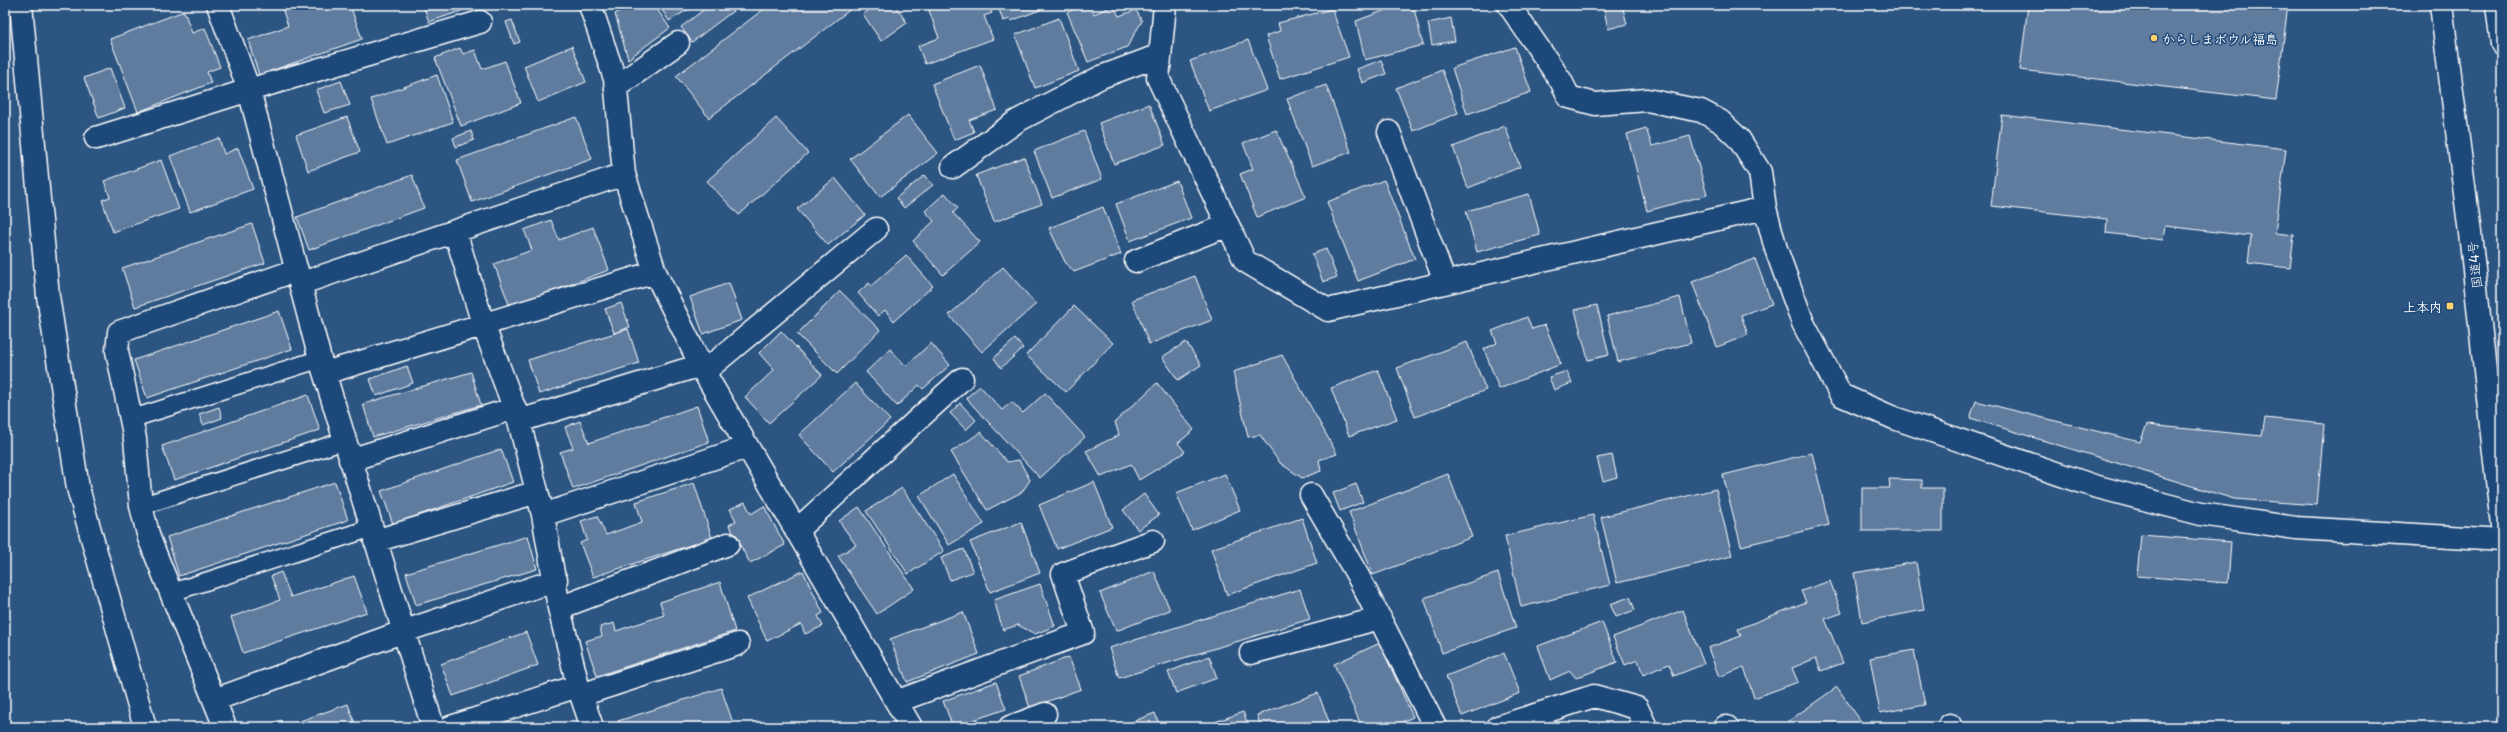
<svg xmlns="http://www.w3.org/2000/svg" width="2507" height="732" font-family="'Playpen Sans','Klee One',sans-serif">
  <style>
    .building { fill: #5e7c9f; stroke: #fff }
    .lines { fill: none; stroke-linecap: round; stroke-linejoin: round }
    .lane-casing { stroke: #fff; stroke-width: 20 }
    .street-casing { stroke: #fff; stroke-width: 25 }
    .highway-casing { stroke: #fff; stroke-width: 25 }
    .lane { stroke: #1f4a7a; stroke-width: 17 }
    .street { stroke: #1f4a7a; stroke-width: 22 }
    .highway { stroke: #1f4a7a; stroke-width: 22 }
    .poi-dot { fill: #ffd166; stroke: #1f4a7a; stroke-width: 1.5 }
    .labels { text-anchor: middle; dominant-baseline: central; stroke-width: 3; stroke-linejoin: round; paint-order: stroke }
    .poi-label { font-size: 13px; font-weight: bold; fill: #fff; stroke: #1f4a7a; text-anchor: start }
    .street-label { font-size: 13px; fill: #fff; stroke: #1f4a7a }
  </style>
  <rect width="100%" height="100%" fill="#2c5582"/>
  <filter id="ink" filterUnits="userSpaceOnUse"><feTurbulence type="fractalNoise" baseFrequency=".025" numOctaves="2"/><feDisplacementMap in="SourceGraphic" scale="8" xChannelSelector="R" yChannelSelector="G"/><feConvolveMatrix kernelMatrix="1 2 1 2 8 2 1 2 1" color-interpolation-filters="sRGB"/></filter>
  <g filter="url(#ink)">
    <path class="building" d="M281,5H297L299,10L313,5H350L362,39L259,75L248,40L288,26Z
      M423,5H478L429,22Z
      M627,5H654L670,28L628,59L615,14Z
      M659,5H695L669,21Z
      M710,5H741L692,42L681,27Z
      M769,5H856L709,118L676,76Z
      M877,5H895L907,23L881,41L863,14Z
      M927,5H989L992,13L984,16L993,39L925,64L918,46L939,38Z
      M1005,5H1053L1011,21L1010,19L1003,21L999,9Z
      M1086,5H1090L1094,14L1113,6L1119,16L1136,10L1142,21L1127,47L1088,62L1067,12Z
      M1399,5H1413L1423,45L1365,60L1356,21Z
      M1603,5H1622L1627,24L1608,29Z
      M2028,5H2288L2276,100L2020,70Z
      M1332,9L1349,57L1280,79L1266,36L1280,31L1278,23Z
      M184,11L192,33L205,28L220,67L207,72L211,83L138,112L110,39Z
      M1059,18L1079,71L1035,88L1015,35Z
      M1451,18L1455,41L1432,45L1428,23Z
      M512,20L520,42L514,44L506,22Z
      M1248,40L1267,90L1209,111L1190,61Z
      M572,46L586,82L538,102L524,66Z
      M1515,47L1531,92L1467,114L1452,68Z
      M460,48L463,54L475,50L482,69L505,61L521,103L461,126L435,58Z
      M1381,60L1386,74L1362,83L1357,69Z
      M980,65L997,110L969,120L974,132L954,140L932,84Z
      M110,68L125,108L99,118L84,78Z
      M1442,70L1458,113L1413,131L1396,88Z
      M437,75L453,122L387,145L371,99Z
      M341,81L350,105L324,113L316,90Z
      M1326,85L1351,152L1312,166L1287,99Z
      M1149,104L1165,145L1114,164L1099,123Z
      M908,115L938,153L880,197L850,159Z
      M2002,115L2286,149L2275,233L2294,235L2290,268L2248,263L2251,236L2165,226L2163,240L2106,233L2107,219L1991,206Z
      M347,117L360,152L308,171L296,135Z
      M576,117L592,159L472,202L457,160Z
      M776,118L808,153L739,215L707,181Z
      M1505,126L1520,167L1468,188L1453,147Z
      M1646,128L1652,146L1690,136L1707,195L1647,211L1627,134Z
      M1276,130L1306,197L1257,217L1240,174L1253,169L1243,143Z
      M471,131L474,140L456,147L453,138Z
      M1084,131L1102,179L1052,198L1034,151Z
      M219,138L224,154L238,148L253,189L190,212L170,156Z
      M1024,157L1042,204L994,222L976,175Z
      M161,160L179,209L113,232L102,200L110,197L104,181Z
      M412,175L424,208L309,250L297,217Z
      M925,175L933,185L904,208L896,198Z
      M835,178L865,215L828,245L797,209Z
      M1384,180L1415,259L1358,281L1327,202Z
      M1177,181L1191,218L1130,241L1116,204Z
      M945,193L958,208L953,213L980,242L943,275L913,241L934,221L925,211Z
      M1529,194L1540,235L1477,252L1466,211Z
      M1103,207L1121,254L1074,272L1065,262L1049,228Z
      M551,220L559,240L593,227L609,270L510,307L494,264L532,250L524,230Z
      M252,224L265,263L135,307L122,268Z
      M1326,249L1337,277L1323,282L1312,254Z
      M906,255L933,286L894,321L885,310L878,316L858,293L869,283L871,286Z
      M1755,259L1772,304L1741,315L1748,335L1717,347L1692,282Z
      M1003,267L1036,304L982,352L949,315Z
      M1195,276L1212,320L1149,344L1132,300Z
      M729,283L742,320L703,334L690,297Z
      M840,291L880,330L837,374L797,334Z
      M1680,297L1691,343L1618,362L1607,316Z
      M621,303L630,327L614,333L605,309Z
      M1597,305L1609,355L1588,360L1575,310Z
      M1074,306L1113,343L1066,392L1026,355Z
      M279,311L292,349L147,398L134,360Z
      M1527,317L1532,329L1545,325L1561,364L1499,389L1484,349L1497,343L1492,331Z
      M628,329L639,363L539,394L528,360Z
      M781,331L822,375L769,423L745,397L774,370L759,353Z
      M1015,339L1023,348L1001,368L994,358Z
      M1186,342L1201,365L1178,380L1162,357Z
      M1467,342L1486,390L1415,417L1397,368Z
      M931,343L950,365L923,389L919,385L897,406L866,372L890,349L906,366Z
      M1282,355L1337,454L1319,460L1321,471L1302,478L1280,463L1260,435L1248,437L1233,372Z
      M407,366L413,383L376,396L370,379Z
      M1378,370L1397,419L1349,436L1331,388Z
      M1567,371L1572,383L1554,390L1549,377Z
      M471,372L481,405L373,437L363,404Z
      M855,383L890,420L833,472L799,435Z
      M1157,383L1194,430L1178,443L1185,452L1139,480L1131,464L1101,477L1086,451L1119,435L1115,422Z
      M980,386L1002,410L1012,402L1023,413L1045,393L1085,437L1040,478L966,398Z
      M308,395L320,430L174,480L162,446Z
      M1976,401L2140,442L2147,425L2262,436L2265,418L2324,424L2317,505L2234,499L1970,418Z
      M960,403L976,420L966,430L950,413Z
      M697,406L709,442L573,489L560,452L573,448L565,427L580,421L589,443Z
      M219,407L222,418L203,425L199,414Z
      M981,432L1007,462L1019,460L1030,480L1022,492L987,510L951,452Z
      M501,449L513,482L393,524L381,491Z
      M1812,453L1829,525L1741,546L1723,475Z
      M1612,455L1617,477L1603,481L1597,458Z
      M953,474L984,524L949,545L919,496Z
      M1225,474L1240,510L1192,530L1176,493Z
      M1448,474L1472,537L1373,575L1349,512Z
      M1889,479L1922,480V488H1943V531H1862V488H1890Z
      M335,482L348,520L179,576L167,537Z
      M1094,482L1112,527L1057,549L1039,505Z
      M694,483L712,538L593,577L580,543L587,540L581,521L597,516L606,535L642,522L636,502Z
      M1356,484L1363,502L1340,511L1333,493Z
      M902,488L944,551L908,574L866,511Z
      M1716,489L1732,556L1617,583L1601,517Z
      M1144,494L1159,515L1138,530L1123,510Z
      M745,502L751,514L764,506L785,545L750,563L729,525L736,521L730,509Z
      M859,507L914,589L877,614L838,556L856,545L839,521Z
      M1593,515L1610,585L1521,607L1505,536Z
      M1302,518L1317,563L1227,595L1211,549Z
      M1021,522L1040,573L990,592L970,542Z
      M2141,535L2231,542L2228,583L2137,576Z
      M528,536L537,569L416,605L406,573Z
      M964,549L973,572L950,580L941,558Z
      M1916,562L1924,610L1862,622L1854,573Z
      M803,571L823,613L818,616L823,626L805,634L801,624L767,641L747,598Z
      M1154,571L1170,610L1116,631L1100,593Z
      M281,572L291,597L354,576L367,612L243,653L231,617L280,600L271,576Z
      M1498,573L1516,628L1442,653L1424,598Z
      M1830,581L1842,613L1825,619L1843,663L1821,671L1816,658L1792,668L1798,682L1754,698L1744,667L1719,677L1708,648L1741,636L1738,629L1806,602L1801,591Z
      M720,582L735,631L597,676L585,641L602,636L600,627L614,623L616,631L664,615L660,602Z
      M1040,584L1055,626L1035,634L1018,625L1003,630L994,600Z
      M1300,589L1310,619L1119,678L1109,648Z
      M1630,597L1635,610L1616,617L1610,604Z
      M1683,610L1704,664L1674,676L1669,664L1643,675L1638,660L1625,665L1613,637Z
      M963,612L979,654L907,682L890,639Z
      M1602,622L1617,662L1576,678L1570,671L1550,680L1538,646Z
      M526,632L538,665L453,696L441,664Z
      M1380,643L1413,717L1391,727H1362L1334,664Z
      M1914,650L1925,705L1880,713L1870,658Z
      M1504,653L1520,693L1462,716L1446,676Z
      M1209,656L1217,678L1176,693L1168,672Z
      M1069,657L1081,689L1030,708L1019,676Z
      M996,682L1006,709L953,727L943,701Z
      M1837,687L1865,727H1780Z
      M721,688L733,723L720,727H620L618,721Z
      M1318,693L1331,727H1261L1257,715Z
      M348,704L356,727H283Z
      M1243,712L1249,727H1201Z
      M1155,713L1160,727H1119Z
      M281,720L283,727H262Z"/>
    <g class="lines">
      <g class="lane-casing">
        <path id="lane" d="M131,419L320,359
          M141,506L344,441
          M170,593L371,528"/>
      </g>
      <g class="street-casing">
        <path id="street" d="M21,5L48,296L78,488L145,727
          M218,5L249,90L320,359L433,727
          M590,5L615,79L624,174L655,272L704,372L911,727
          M1165,5L1158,78L1245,261L1328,310L1765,208
          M1509,5L1561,81L1569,97L1595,104L1647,100L1701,111L1720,121L1739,139L1760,172L1765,208L1776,249L1803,323L1841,395L1894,418L2094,486L2201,514L2296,528L2502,540
          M616,87L678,43
          M1389,132L1445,282
          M96,138L249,90L480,22
          M953,167L1017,121L1101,77L1160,55
          M455,231L483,324L519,421L543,515L559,608L578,686L592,727
          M1136,261L1228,225
          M302,283L624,174
          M704,372L876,229
          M325,373L655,272
          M519,421L701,365
          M350,460L515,408
          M1311,495L1358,576L1435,727
          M543,515L747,447
          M796,531L962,379
          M375,541L537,492
          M559,608L728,544
          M1251,653L1380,618
          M581,695L738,644
          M214,700L402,632L556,580
          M898,701L1083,633L1063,574L1153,541
          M1950,725V727
          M225,727L149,538L141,506L135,439L117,351L119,332L297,270
          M451,727L578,686
          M1010,727L1045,714
          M1498,727L1594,696L1637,708L1646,727
          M1725,727H1727"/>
      </g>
      <g class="highway-casing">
        <path id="highway" d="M2441,5L2470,233L2502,526
          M2497,5L2502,44"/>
      </g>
      <use href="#lane" class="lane"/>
      <use href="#street" class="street"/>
      <use href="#highway" class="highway"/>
    </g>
  </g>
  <g class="poi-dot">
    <circle cx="2154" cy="38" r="4"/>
    <rect x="2446" y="302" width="8" height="8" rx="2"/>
  </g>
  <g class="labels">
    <g class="poi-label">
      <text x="2162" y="38">からしまボウル福島</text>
      <text x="2442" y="306" text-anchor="end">上本内</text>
    </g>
    <g class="street-label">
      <text transform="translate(2474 265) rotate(-96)">国道4号</text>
    </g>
  </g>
  <rect width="2507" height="732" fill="none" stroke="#1f4a7a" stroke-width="20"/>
  <rect x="10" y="10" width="2487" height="712" fill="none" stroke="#fff" stroke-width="1.5" filter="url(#ink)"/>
</svg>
